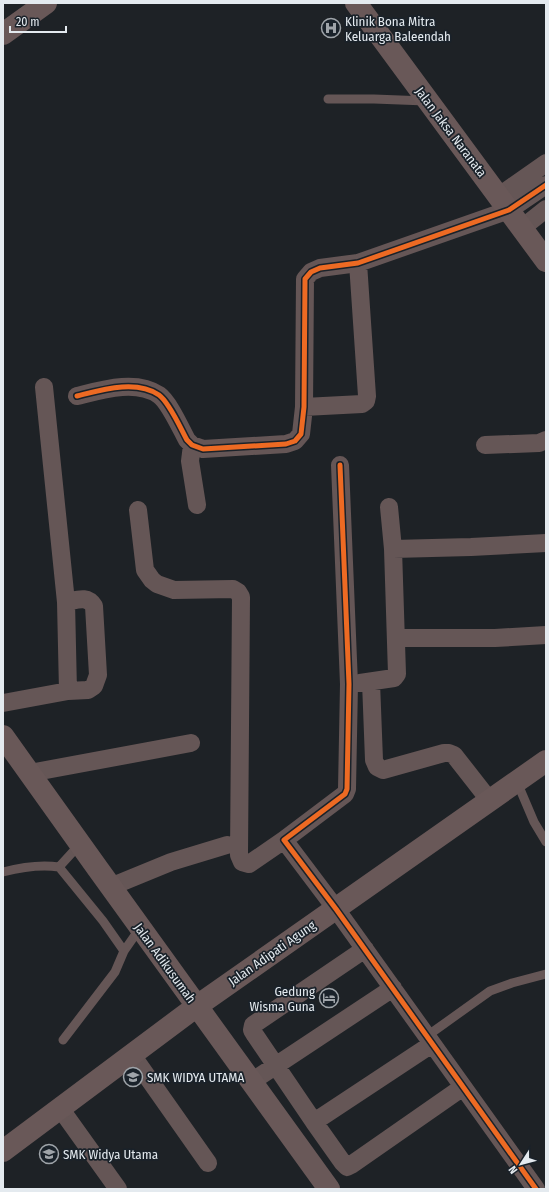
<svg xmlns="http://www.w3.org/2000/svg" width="549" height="1192" font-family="'Fira Sans Condensed',sans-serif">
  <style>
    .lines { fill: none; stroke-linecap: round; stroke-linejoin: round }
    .service { stroke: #655656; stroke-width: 9 }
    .minor { stroke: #655656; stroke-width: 18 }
    .secondary { stroke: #695858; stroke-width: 22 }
    .cycleway-casing { stroke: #1a222a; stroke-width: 8 }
    .cycleway { stroke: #ed6a23; stroke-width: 5 }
    .labels { text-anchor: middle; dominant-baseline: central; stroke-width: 3.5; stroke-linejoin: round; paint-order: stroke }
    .poi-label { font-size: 13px; fill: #e4eaef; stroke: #1a222a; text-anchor: start }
    .street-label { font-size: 13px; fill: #e4eaef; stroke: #1a222a }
  </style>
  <rect width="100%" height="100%" fill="#1e2226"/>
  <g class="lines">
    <path class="service" d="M328,99H374L426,101
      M517,782L534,822L546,842
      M59,867L80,844
      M3,872C22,867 40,864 59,867L103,921L124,951
      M427,1036L490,991L512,983L546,974
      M63,1040L115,972L124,951L140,928"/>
    <path class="minor" d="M499,196L546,163
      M522,228L546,209
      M77,396C101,390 136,379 159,395C169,402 181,429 187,440L192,445L203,449L286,444L295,441L301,434L304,407L305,279L311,272L320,268L358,263L509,210L546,185
      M304,407L362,404L366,401L367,396L358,263
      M192,445L190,461L197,505
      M485,445L539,443L546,440
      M340,465L349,684L347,789L345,794L284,840L336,909L536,1189
      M138,510L145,570L152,580L157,584L174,590L233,589L238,592L241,597L239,855L242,862L249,864L284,840
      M393,549L471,547L546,543
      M66,602L68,691
      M396,638H495L546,635
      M371,682L374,760L377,767L383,770L444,753H449L454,755L490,801
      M360,683L394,678L397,674L393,549L389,507
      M3,703L68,691L88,690L94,686L98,675L94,606C87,595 77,600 66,602L44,387
      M30,773L191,743
      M110,887L171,862L227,845
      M365,949L253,1025L252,1030L255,1035L314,1122L432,1044
      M132,1055L208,1163
      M251,1082L393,988
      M60,1108L118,1189
      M314,1122L343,1163L347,1167L351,1165L463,1087"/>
    <path class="secondary" d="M356,3L546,261
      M3,34L46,3
      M3,736L98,869L329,1189
      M3,1151L197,1006L546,761"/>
    <g class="cycleway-casing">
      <path id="cycleway" d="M77,396C101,390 136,379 159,395C169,402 181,429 187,440L192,445L203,449L286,444L295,441L301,434L304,407L305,279L311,272L320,268L358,263L509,210L546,185
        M340,465L349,684L347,789L345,794L284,840L336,909L536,1189"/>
    </g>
    <use href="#cycleway" class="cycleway"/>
  </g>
  <defs>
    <g id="hospital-ring" transform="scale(1)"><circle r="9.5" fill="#1a222a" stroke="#9fa4a9" stroke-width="1.5"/><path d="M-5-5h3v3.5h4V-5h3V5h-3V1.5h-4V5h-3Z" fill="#9fa4a9"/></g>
    <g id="hotel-ring" transform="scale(1)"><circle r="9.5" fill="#1a222a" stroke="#9fa4a9" stroke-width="1.5"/><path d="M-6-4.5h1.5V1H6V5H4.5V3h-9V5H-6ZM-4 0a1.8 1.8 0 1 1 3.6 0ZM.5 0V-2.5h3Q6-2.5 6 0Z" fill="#9fa4a9"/></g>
    <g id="school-ring" transform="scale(1)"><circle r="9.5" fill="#1a222a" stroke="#9fa4a9" stroke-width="1.5"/><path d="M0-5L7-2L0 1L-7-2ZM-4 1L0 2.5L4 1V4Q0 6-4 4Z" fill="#9fa4a9"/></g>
  </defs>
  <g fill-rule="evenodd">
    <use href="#hospital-ring" x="331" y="28"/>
    <use href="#hotel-ring" x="329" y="998"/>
    <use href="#school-ring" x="133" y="1077"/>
    <use href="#school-ring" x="49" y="1154"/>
  </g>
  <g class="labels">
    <g class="poi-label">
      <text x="345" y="21">Klinik Bona Mitra<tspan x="345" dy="15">Keluarga Baleendah</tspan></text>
      <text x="315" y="991" text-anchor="end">Gedung<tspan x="315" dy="15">Wisma Guna</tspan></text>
      <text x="147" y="1077">SMK WIDYA UTAMA</text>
      <text x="63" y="1154">SMK Widya Utama</text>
    </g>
    <g class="street-label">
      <text transform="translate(451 132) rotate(53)">Jalan Jaksa Naranata</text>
      <text transform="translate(272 953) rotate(-35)">Jalan Adipati Agung</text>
      <text transform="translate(165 963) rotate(54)">Jalan Adikusumah</text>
    </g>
  </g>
  <rect width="549" height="1192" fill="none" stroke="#e4eaef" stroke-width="8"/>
  <g transform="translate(521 1164) rotate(234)" stroke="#1a222a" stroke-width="3" paint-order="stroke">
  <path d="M0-3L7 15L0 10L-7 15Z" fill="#e4eaef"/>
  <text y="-6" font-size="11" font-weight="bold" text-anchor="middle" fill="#e4eaef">N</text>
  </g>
  <path d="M10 26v6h56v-6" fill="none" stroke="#e4eaef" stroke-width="2"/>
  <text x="16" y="26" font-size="12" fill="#e4eaef" stroke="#1a222a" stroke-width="3" paint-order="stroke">20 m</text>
</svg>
